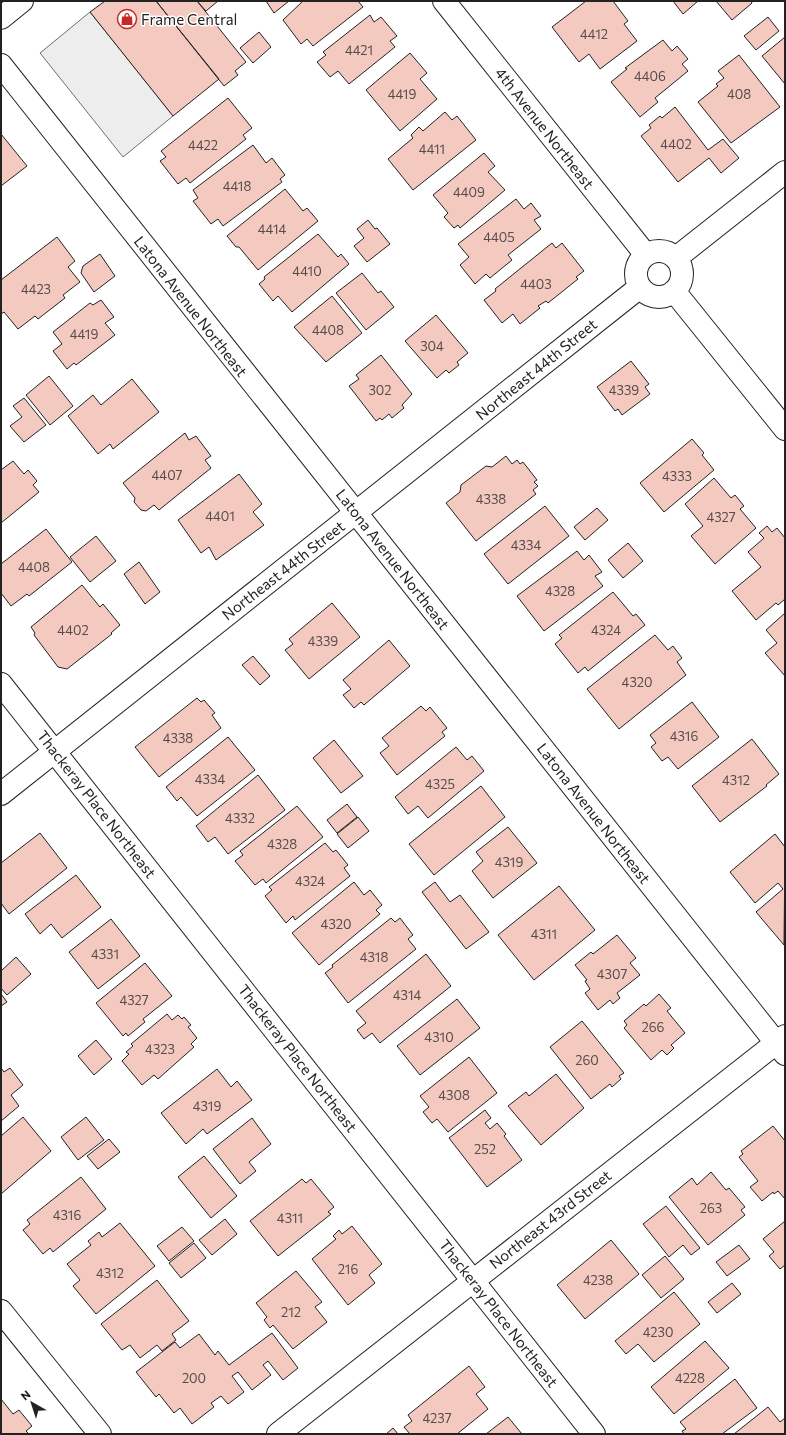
<svg xmlns="http://www.w3.org/2000/svg" width="786" height="1435" font-family="Commissioner,sans-serif">
  <style>
    .parking { fill: #ededed; stroke: #6f6f6f }
    .building { fill: #f3c9c0; stroke: #222 }
    .lines { fill: none; stroke-linecap: round; stroke-linejoin: round }
    .street-casing { stroke: #222; stroke-width: 24 }
    .secondary-casing { stroke: #222; stroke-width: 24 }
    .street { stroke: #fff; stroke-width: 22 }
    .secondary { stroke: #fff; stroke-width: 22 }
    .labels { text-anchor: middle; dominant-baseline: central; stroke-width: 3; stroke-linejoin: round; paint-order: stroke }
    .number-label { font-size: 13px; fill: #564c4a }
    .poi-label { font-size: 15px; fill: #222; stroke: #fff; text-anchor: start }
    .street-label { font-size: 15px; fill: #222; stroke: #fff }
  </style>
  <rect width="100%" height="100%" fill="#fff"/>
  <path class="parking" d="M90,12L173,116L123,157L40,53Z"/>
  <path class="building" d="M105,1H156L219,79L173,116L90,12Z
    M156,1H197L246,62L235,71L238,75L224,86Z
    M197,1H218L206,11Z
    M266,1H289L274,13Z
    M303,1H358L363,7L313,46L307,39L301,44L283,20Z
    M586,1H613L628,21L624,24L637,41L600,69L589,54L579,62L552,27Z
    M673,1H698L683,14Z
    M716,1H751L752,3L732,20Z
    M370,15L374,22L381,17L397,36L390,41L395,47L349,84L338,71L330,77L317,62L326,55L323,52Z
    M768,17L779,31L756,50L744,36Z
    M259,32L271,47L253,63L240,48Z
    M785,37V84L762,56Z
    M663,40L672,51L677,46L688,59L682,64L688,71L655,98L658,102L640,117L611,82L627,69L625,68Z
    M410,53L427,73L420,79L437,99L400,131L366,90Z
    M739,55L780,107L731,143L698,102L718,86L716,84L724,78L718,71Z
    M228,98L252,128L243,135L246,139L190,183L186,178L178,184L160,161L166,157L161,151Z
    M675,107L708,150L723,139L739,158L721,173L709,158L678,182L641,136L651,128L649,125L660,116L662,118Z
    M445,112L452,120L457,116L476,140L413,190L388,159L413,138L411,135L419,127L423,131Z
    M1,134L27,166L1,186Z
    M253,145L266,163L272,158L285,175L280,179L282,182L223,226L218,219L211,224L193,201L198,198L193,190Z
    M484,153L495,166L488,172L505,190L460,228L458,225L454,228L444,217L448,213L433,195Z
    M285,189L303,211L307,208L318,221L258,270L239,247H236L227,236Z
    M516,199L524,209L531,203L541,216L534,220L541,229L508,255L512,260L490,278L486,274L475,284L460,265L469,257L458,244Z
    M368,220L375,229L377,228L390,244L367,262L354,246L364,238L357,229Z
    M318,234L338,257L341,254L349,264L292,312L278,296L273,301L259,284L265,279L264,277Z
    M57,237L75,261L68,267L80,282L63,295L65,298L38,319L35,316L18,329L4,312L1,314V280Z
    M552,243L556,248L562,243L584,271L576,277L578,279L548,303L546,301L538,306L540,308L520,324L513,314L502,323L484,300L496,291L495,289Z
    M100,254L115,276L94,292L81,273L83,266Z
    M362,273L378,293L381,291L394,307L366,330L336,293Z
    M332,296L362,333L326,362L294,327Z
    M101,300L114,317L105,323L115,335L76,365L74,363L67,369L53,351L62,344L53,332L90,303L93,305Z
    M436,315L468,353L457,362L459,365L449,373L446,370L437,378L405,341Z
    M381,355L412,394L402,405L404,408L392,418L389,414L382,420L380,418L376,421L349,386L359,379L356,375Z
    M631,361L649,384L645,387L650,394L622,415L618,409L615,411L597,387Z
    M49,376L73,406L50,425L26,395Z
    M132,379L159,412L113,449L110,444L98,454L68,416L93,395L101,405Z
    M24,398L46,425L24,442L10,426L22,417L13,406Z
    M185,433L189,440L196,436L211,456L205,460L211,468L159,510L154,505L146,511L141,510L134,502L135,498L123,483Z
    M692,439L704,453L702,455L714,470L664,512L640,483Z
    M506,456L512,464L517,460L520,464L523,462L537,480L534,482L538,486L533,490L536,494L476,541L446,503L460,492L461,485L486,466L492,467Z
    M13,461L24,474L28,470L37,481L33,485L39,492L1,523V470Z
    M239,474L262,504L253,512L264,525L216,560L209,547L201,553L178,520Z
    M714,478L731,498L735,495L744,506L740,509L756,528L715,564L691,536L703,526L685,504Z
    M545,506L569,536L508,584L484,554Z
    M597,508L608,520L585,540L574,527Z
    M767,526L772,532L777,528L785,538V599L778,605L776,603L756,620L732,591L761,567L748,552L764,538L759,533Z
    M46,529L72,562L29,596L27,594L11,606L1,593V564Z
    M96,536L116,561L90,582L70,557Z
    M628,543L643,561L623,578L608,560Z
    M577,551L584,560L589,555L602,572L595,576L603,586L544,631L517,596Z
    M139,562L160,592L145,604L124,574Z
    M82,585L100,607L103,604L120,625L111,633L112,634L67,669L58,667L34,635L35,633L31,627Z
    M613,592L633,616L636,614L645,625L588,671L585,667L578,673L555,644L562,638L559,635Z
    M332,603L360,637L309,679L285,650L293,644L289,639Z
    M785,613V676L765,653L777,643L766,630Z
    M655,635L668,650L673,646L682,658L677,662L686,675L619,729L587,689Z
    M389,640L410,666L364,705L361,702L354,708L343,695L351,689L343,680Z
    M253,656L270,676L260,685L242,665Z
    M197,698L201,702L204,700L215,713L212,715L221,728L159,777L135,747Z
    M692,702L719,737L678,769L668,757L662,761L651,747L656,743L650,735Z
    M421,706L426,711L430,707L447,728L442,732L445,736L397,775L380,753L389,746L382,738Z
    M228,737L255,770L197,816L181,797L177,801L166,787Z
    M752,739L779,774L766,785L767,786L720,822L692,786Z
    M334,740L363,776L341,793L313,758Z
    M456,747L467,760L472,756L484,771L428,818L418,806L408,814L395,797Z
    M258,775L285,810L228,854L215,837L208,842L196,826Z
    M481,786L505,817L434,875L409,844Z
    M347,804L357,817L337,833L327,820Z
    M297,806L323,837L266,883L263,879L255,885L235,861L243,855L240,851Z
    M358,817L369,831L348,848L337,834Z
    M508,827L537,863L493,898L472,871L483,861L476,852Z
    M40,833L67,868L9,914L1,903V863Z
    M775,834L785,847L784,945L756,912L783,889L778,883L755,903L730,872Z
    M325,843L333,852L336,850L348,865L344,868L350,876L295,920L293,916L286,923L265,896L272,890L269,887Z
    M76,875L101,907L62,938L51,924L40,934L25,914Z
    M354,882L364,895L370,890L382,905L376,910L380,914L319,965L292,933Z
    M435,882L450,902L460,895L489,932L466,949L422,892Z
    M559,886L595,930L534,980L498,935Z
    M391,918L395,922L400,918L413,935L408,939L416,949L348,1003L325,973L333,967L332,965Z
    M111,919L140,956L98,989L69,952Z
    M617,935L636,958L630,963L640,975L617,993L620,998L613,1004L610,1000L598,1010L585,993L590,989L585,981L587,980L575,965L591,952L593,954Z
    M426,954L451,986L380,1043L372,1033L364,1039L357,1030L366,1023L356,1011Z
    M16,957L31,974L7,995L1,988V971Z
    M145,963L172,996L143,1019L145,1022L128,1036L126,1033L123,1036L96,1003Z
    M1,994L7,1002L1,1006Z
    M659,994L671,1008L667,1011L685,1033L671,1045L674,1048L667,1055L662,1050L651,1060L624,1028L627,1025L624,1021L644,1004L646,1006Z
    M457,999L480,1028L420,1075L397,1046Z
    M167,1014L172,1020L178,1015L182,1019L184,1017L191,1025L188,1027L197,1038L191,1044L194,1047L158,1079L154,1075L142,1085L122,1061L129,1054L126,1052L133,1046L131,1044Z
    M582,1021L624,1073L619,1076L621,1079L612,1087L610,1084L591,1099L550,1047Z
    M96,1040L112,1059L94,1075L78,1056Z
    M469,1057L497,1093L448,1132L437,1119L432,1123L423,1112L429,1107L420,1096Z
    M1,1068L4,1072L10,1068L23,1085L11,1095L19,1106L1,1121Z
    M217,1069L231,1087L237,1081L252,1100L207,1134L203,1129L186,1144L161,1113Z
    M556,1074L584,1108L541,1145L508,1106L526,1092L529,1096Z
    M485,1110L491,1118L485,1123L490,1129L497,1123L506,1134L504,1136L522,1160L487,1187L449,1138Z
    M23,1117L51,1151L1,1194V1136Z
    M86,1117L104,1140L78,1160L61,1137Z
    M252,1118L271,1144L249,1162L256,1171L240,1184L213,1149Z
    M773,1126L785,1141V1199L778,1191L774,1194L773,1192L762,1201L750,1187L758,1181L739,1157L743,1154L741,1151Z
    M109,1139L120,1152L98,1169L87,1156Z
    M204,1156L237,1196L211,1218L178,1177Z
    M711,1172L726,1190L729,1188L745,1207L741,1210L745,1215L708,1245L669,1197L692,1178L697,1185Z
    M81,1177L106,1209L53,1252L50,1248L43,1254L23,1230L30,1224L27,1220Z
    M302,1179L306,1183L311,1179L334,1207L328,1212L331,1214L278,1256L250,1221Z
    M666,1206L700,1248L691,1255L683,1245L669,1257L643,1224Z
    M225,1219L237,1234L212,1255L199,1240Z
    M785,1221V1265L780,1269L769,1256L774,1252L763,1239Z
    M120,1223L155,1266L96,1314L73,1286L80,1280L67,1264L91,1245L88,1241L99,1232L102,1237Z
    M352,1226L382,1264L369,1275L375,1283L348,1305L312,1259L336,1239L333,1236L339,1230L342,1234Z
    M182,1227L194,1241L169,1261L157,1246Z
    M611,1240L639,1274L585,1319L557,1285Z
    M194,1243L206,1258L181,1278L169,1263Z
    M739,1245L750,1259L727,1276L716,1262Z
    M665,1256L684,1279L661,1298L642,1275Z
    M296,1271L322,1302L315,1307L327,1322L293,1349L273,1325L270,1328L264,1320L267,1317L256,1303Z
    M157,1280L189,1321L172,1334L176,1340L162,1351L157,1345L140,1358L130,1345L122,1350L101,1324Z
    M732,1283L741,1294L717,1313L708,1302Z
    M674,1292L700,1324L654,1362L638,1344L626,1354L615,1341Z
    M272,1333L298,1368L283,1380L268,1361L263,1365L271,1375L252,1390L238,1372L232,1376L244,1392L228,1404L221,1396L211,1403L214,1407L192,1424L180,1408L174,1413L159,1394L156,1397L136,1372L175,1342L180,1348L199,1334L215,1355L218,1351L229,1365Z
    M705,1341L729,1368L674,1414L651,1387Z
    M469,1366L485,1387L476,1394L488,1409L457,1434H410L404,1427L412,1421L408,1415Z
    M735,1379L757,1408L722,1434H684L682,1431L686,1429L680,1422Z
    M1,1399L13,1414L19,1410L32,1426L26,1431L29,1434H1Z
    M768,1407L780,1422L785,1418V1434H734Z
    M508,1417L522,1434H486Z
    M393,1428L398,1434H386Z"/>
  <g class="lines">
    <g class="street-casing">
      <path id="street" d="M444,1L646,255
        M636 274a23 23 0 1 1 46 0a23 23 0 1 1-46 0Z
        M676,258L785,172
        M674,291L785,429
        M1,794L640,287
        M1,1311L100,1434
        M278,1434L785,1036"/>
    </g>
    <g class="secondary-casing">
      <path id="secondary" d="M1,18L22,1
        M1,65L785,1054
        M1,684L594,1434"/>
    </g>
    <use href="#street" class="street"/>
    <use href="#secondary" class="secondary"/>
  </g>
  <defs>
    <g id="shop-ring" transform="scale(1)"><circle r="9.5" fill="#fff" stroke="#c62828" stroke-width="1.5"/><path d="M-5-2.5h2.3a2.7 3.5 0 0 1 5.4 0H5L5.5 6h-11ZM-1.5-2.5h3a1.5 2.3 0 0 0-3 0Z" fill="#c62828"/></g>
  </defs>
  <g fill-rule="evenodd">
    <use href="#shop-ring" x="127" y="19"/>
  </g>
  <g class="labels">
    <g class="number-label">
      <text x="594" y="34">4412</text>
      <text x="359" y="50">4421</text>
      <text x="650" y="76">4406</text>
      <text x="402" y="94">4419</text>
      <text x="739" y="94">408</text>
      <text x="676" y="144">4402</text>
      <text x="203" y="145">4422</text>
      <text x="432" y="149">4411</text>
      <text x="237" y="186">4418</text>
      <text x="469" y="192">4409</text>
      <text x="272" y="229">4414</text>
      <text x="499" y="237">4405</text>
      <text x="307" y="271">4410</text>
      <text x="536" y="284">4403</text>
      <text x="36" y="289">4423</text>
      <text x="328" y="330">4408</text>
      <text x="84" y="334">4419</text>
      <text x="432" y="346">304</text>
      <text x="380" y="390">302</text>
      <text x="624" y="390">4339</text>
      <text x="167" y="475">4407</text>
      <text x="677" y="476">4333</text>
      <text x="491" y="499">4338</text>
      <text x="220" y="516">4401</text>
      <text x="721" y="517">4327</text>
      <text x="526" y="545">4334</text>
      <text x="34" y="567">4408</text>
      <text x="560" y="591">4328</text>
      <text x="73" y="630">4402</text>
      <text x="606" y="630">4324</text>
      <text x="323" y="641">4339</text>
      <text x="637" y="682">4320</text>
      <text x="684" y="736">4316</text>
      <text x="178" y="738">4338</text>
      <text x="210" y="779">4334</text>
      <text x="736" y="780">4312</text>
      <text x="440" y="784">4325</text>
      <text x="240" y="818">4332</text>
      <text x="282" y="844">4328</text>
      <text x="509" y="862">4319</text>
      <text x="310" y="881">4324</text>
      <text x="336" y="924">4320</text>
      <text x="544" y="934">4311</text>
      <text x="105" y="954">4331</text>
      <text x="374" y="957">4318</text>
      <text x="612" y="974">4307</text>
      <text x="407" y="995">4314</text>
      <text x="134" y="1000">4327</text>
      <text x="653" y="1027">266</text>
      <text x="439" y="1037">4310</text>
      <text x="160" y="1049">4323</text>
      <text x="587" y="1060">260</text>
      <text x="454" y="1095">4308</text>
      <text x="207" y="1106">4319</text>
      <text x="485" y="1149">252</text>
      <text x="711" y="1208">263</text>
      <text x="67" y="1215">4316</text>
      <text x="290" y="1218">4311</text>
      <text x="348" y="1269">216</text>
      <text x="110" y="1273">4312</text>
      <text x="598" y="1280">4238</text>
      <text x="291" y="1312">212</text>
      <text x="658" y="1332">4230</text>
      <text x="194" y="1378">200</text>
      <text x="690" y="1378">4228</text>
      <text x="437" y="1418">4237</text>
    </g>
    <g class="poi-label">
      <text x="141" y="19">Frame Central</text>
    </g>
    <g class="street-label">
      <text transform="translate(545 128) rotate(52)">4th Avenue Northeast</text>
      <text transform="translate(191 306) rotate(52)">Latona Avenue Northeast</text>
      <text transform="translate(536 369) rotate(-39)">Northeast 44th Street</text>
      <text transform="translate(393 559) rotate(52)">Latona Avenue Northeast</text>
      <text transform="translate(283 570) rotate(-38)">Northeast 44th Street</text>
      <text transform="translate(97 804) rotate(52)">Thackeray Place Northeast</text>
      <text transform="translate(594 813) rotate(52)">Latona Avenue Northeast</text>
      <text transform="translate(298 1058) rotate(52)">Thackeray Place Northeast</text>
      <text transform="translate(550 1219) rotate(-38)">Northeast 43rd Street</text>
      <text transform="translate(499 1313) rotate(52)">Thackeray Place Northeast</text>
    </g>
  </g>
  <rect width="786" height="1435" fill="none" stroke="#222222" stroke-width="4"/>
  <g transform="translate(32 1403) rotate(321)" stroke="#ffffff" stroke-width="3" paint-order="stroke">
  <path d="M0-3L7 15L0 10L-7 15Z" fill="#222222"/>
  <text y="-6" font-size="11" font-weight="bold" text-anchor="middle" fill="#222222">N</text>
  </g>
</svg>
